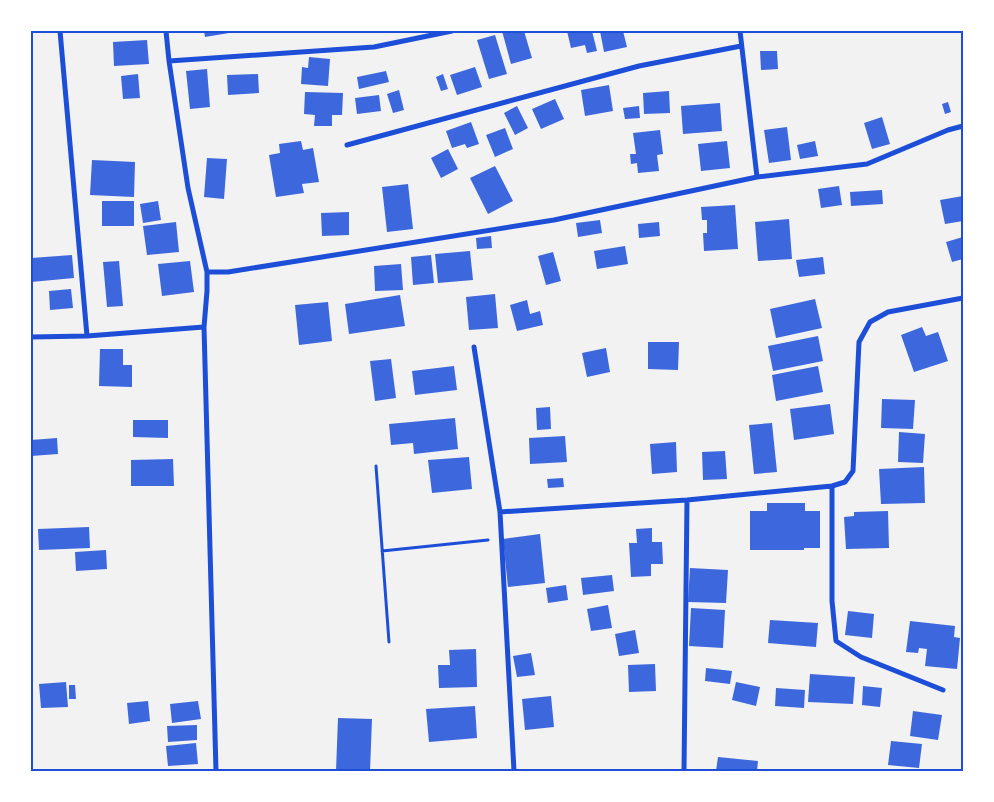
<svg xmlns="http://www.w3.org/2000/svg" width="994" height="802" font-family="'Public Sans',sans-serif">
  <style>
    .building { fill: #3d67dc }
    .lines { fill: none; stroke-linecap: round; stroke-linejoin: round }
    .path { stroke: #1d4ed8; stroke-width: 3 }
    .minor { stroke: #1d4ed8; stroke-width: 5 }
    .neatline { fill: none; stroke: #1d4ed8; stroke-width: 2 }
  </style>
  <rect width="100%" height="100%" fill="#f2f2f2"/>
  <path class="building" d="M204,31H228L229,33L205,37Z
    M502,31H524L532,58L511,64Z
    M567,31H592L597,51L587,53L585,45L571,48Z
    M600,31H623L627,47L604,52Z
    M495,35L507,74L489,79L477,40Z
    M147,40L149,64L114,66L113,42Z
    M760,51H777L778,69L761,70Z
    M309,57L330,59L328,86L301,84L302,67L308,68Z
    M475,67L482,87L457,95L450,75Z
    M207,69L210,107L190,109L186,71Z
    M386,71L389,82L359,89L357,77Z
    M138,74L140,98L123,99L121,76Z
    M258,74L259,93L228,95L227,75Z
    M443,74L448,89L441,91L436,77Z
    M609,85L613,111L585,116L581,90Z
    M399,90L404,110L393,113L387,94Z
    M669,91L670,113L644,114L643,93Z
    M305,92L343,93L342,115H332V126H314L315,115L304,114Z
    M379,95L381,111L357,114L355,98Z
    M555,99L564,119L541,129L532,109Z
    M948,102L951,112L945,114L942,104Z
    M720,103L722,131L683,134L681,106Z
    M517,106L528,128L515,135L504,113Z
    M639,106L640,118L625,119L623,108Z
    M882,117L890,144L872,149L864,123Z
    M471,122L479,144L467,148L465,144L452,148L446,131Z
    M787,127L791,160L769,163L764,130Z
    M505,128L513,149L495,157L486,135Z
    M660,130L663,154L657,155L659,171L638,173L637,163L631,164L630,154H636L633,133Z
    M301,141L303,150L313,148L319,182L302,184L304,193L276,197L269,155L280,153L279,144Z
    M727,141L730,168L701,171L698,144Z
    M815,141L818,156L800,159L797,145Z
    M448,149L458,169L441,178L431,158Z
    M207,158L227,159L224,199L204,197Z
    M92,160L135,162L134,197L90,195Z
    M495,166L513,201L488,214L470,178Z
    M408,184L413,229L387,232L382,187Z
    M839,186L842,205L821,208L818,189Z
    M882,190L883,204L851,206L850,192Z
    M963,196V221L945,224L940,200Z
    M102,201H134V226H102Z
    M158,201L161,220L143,223L140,204Z
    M735,205L738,249L704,251L703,233H707V220H702L701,207Z
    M349,212V235L322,236L321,213Z
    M789,219L792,259L758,261L755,222Z
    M600,220L602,233L578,237L576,223Z
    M176,222L179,252L147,255L143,226Z
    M659,222L660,236L639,238L638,224Z
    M491,236L492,248L477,249L476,238Z
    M963,237V259L952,262L946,242Z
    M625,246L628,264L597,269L594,251Z
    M470,251L473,280L438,283L435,254Z
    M553,252L561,281L546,285L538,256Z
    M72,255L74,278L31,282V258Z
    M431,255L434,283L413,285L411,257Z
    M823,257L825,274L799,277L796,260Z
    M119,261L123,306L107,307L103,262Z
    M190,261L194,292L162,296L158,264Z
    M401,264L403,290L375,291L374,266Z
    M71,289L73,308L50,310L49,291Z
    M495,294L498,328L469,330L466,297Z
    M400,295L405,326L349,334L345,304Z
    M815,299L822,328L776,338L770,309Z
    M527,300L530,314L540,311L543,325L517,331L510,305Z
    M328,302L332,341L299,345L295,305Z
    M922,327L926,336L938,332L948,361L914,372L901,335Z
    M818,336L823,361L773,371L768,346Z
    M648,342H679L678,370L648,369Z
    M606,348L610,372L587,377L582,353Z
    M100,349H123V365H132V387L99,386Z
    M391,359L396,398L375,401L370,361Z
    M454,366L457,390L415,395L412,371Z
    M818,366L823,392L776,401L772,375Z
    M882,399L915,400L913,429L881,428Z
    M830,404L834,434L794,440L790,409Z
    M550,407L551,429L537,430L536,408Z
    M455,418L458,449L414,454L413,443L391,445L389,424Z
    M133,420H168V438L133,437Z
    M772,423L777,472L754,474L749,425Z
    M899,432L925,434L923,463L898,462Z
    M565,436L567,462L530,464L529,438Z
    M57,438L58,454L31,456V440Z
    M676,442L677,472L652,474L650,444Z
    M725,451L727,479L703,480L702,452Z
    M469,457L472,489L432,493L428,460Z
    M173,459L174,486H131V460Z
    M924,467L925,503L881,504L879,469Z
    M563,478L564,487L548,488L547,479Z
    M767,503H805V511H820V548H804V550H750V511H767Z
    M888,511L889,548L846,549L844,517L854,516V512Z
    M89,527L90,548L39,550L38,529Z
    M652,528V542H662L663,564H651V576L631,577L629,543H637L636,529Z
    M540,534L545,583L508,587L503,539Z
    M106,550L107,569L76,571L75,552Z
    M690,568L728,570L726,603L688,602Z
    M612,575L614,591L583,595L581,578Z
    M566,585L568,600L548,603L546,588Z
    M608,605L612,628L591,631L587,609Z
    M691,608L725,610L723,648L689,646Z
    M848,611L874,614L872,638L845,635Z
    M770,620L818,623L816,647L768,643Z
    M910,621L955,626L954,637L960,638L957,669L925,666L927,649L919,648L918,653L906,652Z
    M635,630L639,653L619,656L615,634Z
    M476,649L477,687L439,688L438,665H450L449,650Z
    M531,653L535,675L517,677L513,656Z
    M655,664L656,691L629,692L628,665Z
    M706,668L732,671L730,684L705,681Z
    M810,674L855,677L853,704L808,702Z
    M66,682L68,707L41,708L39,684Z
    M736,682L760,687L756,706L732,700Z
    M69,685H75L76,699H69Z
    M863,686L882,688L880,707L862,705Z
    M776,688L805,690L804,708L775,706Z
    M551,696L554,727L525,730L522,699Z
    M148,701L150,721L129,724L127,703Z
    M198,701L201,719L172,723L170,704Z
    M475,706L477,738L429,742L426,709Z
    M913,711L942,715L938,740L910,736Z
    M338,718L372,719L370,771H336Z
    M197,725V740L168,742L167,726Z
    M891,741L922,744L919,768L888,765Z
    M196,743L198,764L168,766L166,746Z
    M718,757L758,761L757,771H716Z"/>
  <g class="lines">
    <path class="path" d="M376,466L389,642
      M382,551L488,540"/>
    <path class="minor" d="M60,31L87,336
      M166,31L169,61
      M740,31L757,177
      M347,145L639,66L741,46
      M207,272L188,188L169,61L374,47L452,31
      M31,337L87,336L204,327
      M474,347L500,512L514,771
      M832,486V601L836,641L861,657L943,690
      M500,512L687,500L832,486L845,482L853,471L859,342L870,322L888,312L963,298
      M216,771L204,327L207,291V272H228L554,220L757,177L867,164L948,130L963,126
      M684,771L687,500"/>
  </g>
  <rect width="994" height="802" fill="none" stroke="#ffffff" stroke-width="65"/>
  <rect x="32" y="32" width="930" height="738" class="neatline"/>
</svg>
